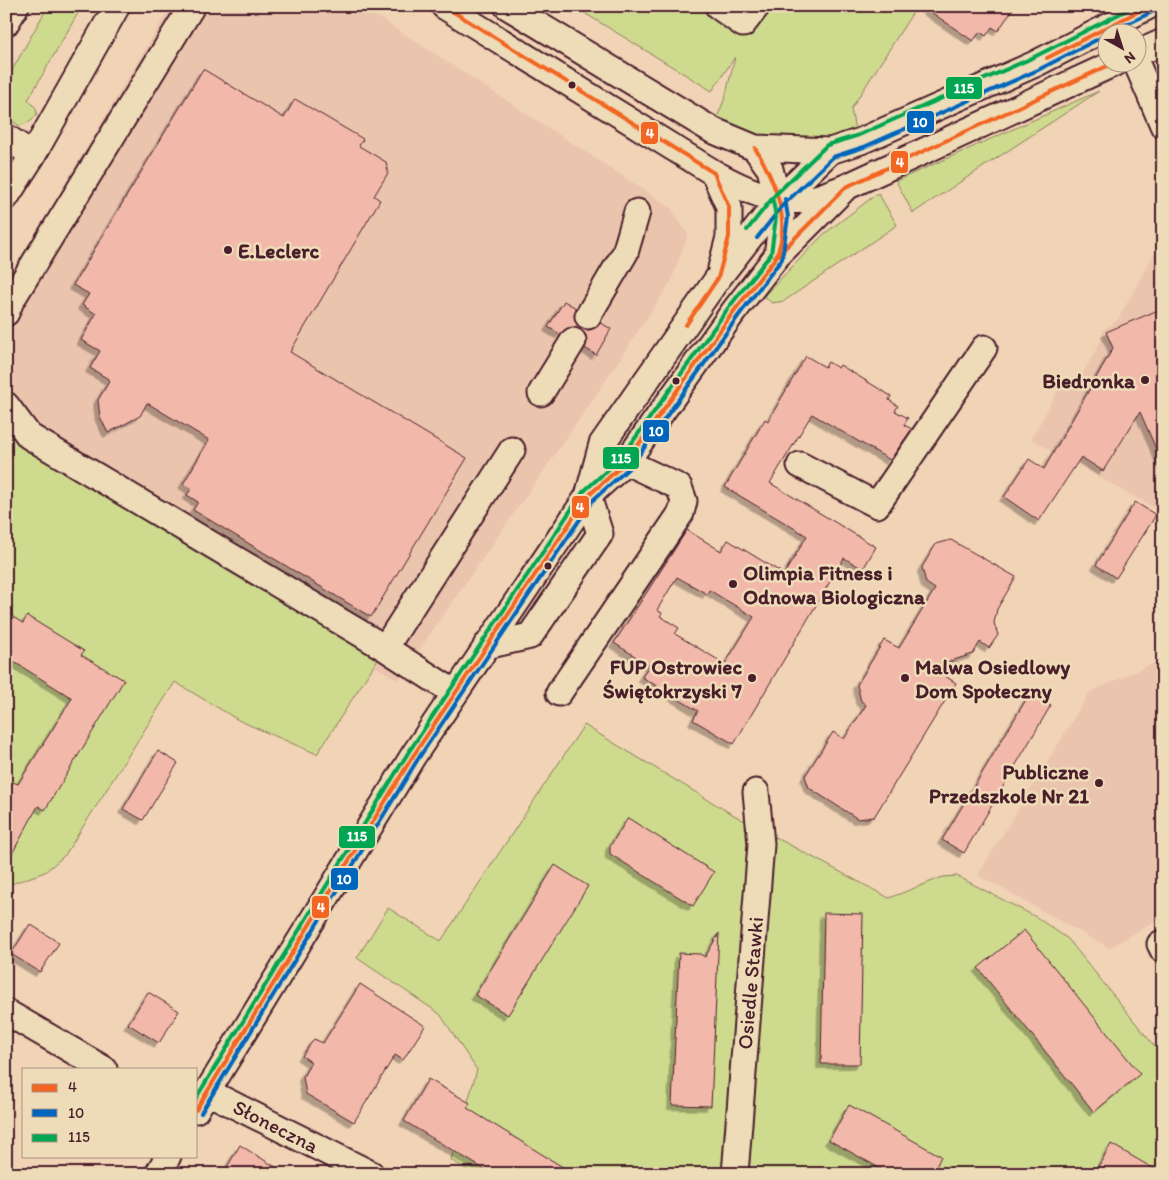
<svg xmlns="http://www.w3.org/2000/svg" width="1169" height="1180" font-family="Itim,sans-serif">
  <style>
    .built { fill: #eac4ad }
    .green { fill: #cedb8e; stroke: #8c7d5c }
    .building { fill: #f2b9aa; stroke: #4a1f2b; fill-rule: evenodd; filter: url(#shadow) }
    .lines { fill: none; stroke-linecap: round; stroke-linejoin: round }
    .minor-casing { stroke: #4a1f2b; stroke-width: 29 }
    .minor { stroke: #eedcb9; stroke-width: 25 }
    .bus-1-casing { stroke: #eedcb9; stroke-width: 8 }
    .bus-2-casing { stroke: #eedcb9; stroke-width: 8 }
    .bus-3-casing { stroke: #eedcb9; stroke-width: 8 }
    .bus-1 { stroke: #f26522; stroke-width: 4 }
    .bus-2 { stroke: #0065bd; stroke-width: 4 }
    .bus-3 { stroke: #00a651; stroke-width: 4 }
    .bus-dot { fill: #4a1f2b; stroke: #eedcb9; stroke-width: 2 }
    .labels { text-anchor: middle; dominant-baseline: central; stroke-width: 5; stroke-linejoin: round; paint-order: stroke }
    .poi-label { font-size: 21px; font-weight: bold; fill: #4a1f2b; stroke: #eedcb9; text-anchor: start }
    .street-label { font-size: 21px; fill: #4a1f2b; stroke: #eedcb9 }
    .line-badge { stroke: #eedcb9; stroke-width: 2 }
    .badge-label { font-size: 14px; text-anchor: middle; font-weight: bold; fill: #fff }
  </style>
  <defs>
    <filter id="shadow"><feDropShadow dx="-4.5" dy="4.5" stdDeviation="0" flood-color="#0004"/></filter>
  </defs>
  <rect width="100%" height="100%" fill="#f1d3b6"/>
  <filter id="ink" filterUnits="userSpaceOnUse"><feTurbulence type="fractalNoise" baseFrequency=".02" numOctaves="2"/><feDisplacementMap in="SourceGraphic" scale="10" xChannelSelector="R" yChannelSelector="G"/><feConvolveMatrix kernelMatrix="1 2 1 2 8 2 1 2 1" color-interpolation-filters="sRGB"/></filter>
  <g filter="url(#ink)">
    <path class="built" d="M171,6H361L670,207L688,235L671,281L594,398L398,680L6,445V283Z
      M1163,42V125L1136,62Z
      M1163,238V520L1158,510L1031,439L1061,385L1074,389L1101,341L1103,330L1117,321Z
      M1163,659V917L1109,948L978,875L1090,692Z"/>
    <path class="green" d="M48,6H82L28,100L36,108L37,114L31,121L20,126L6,117V81Z
      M573,6H917L851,109L854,125L861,141L830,151L712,130L725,98L735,57L712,91Z
      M1099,91L913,213L896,181Z
      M878,193L897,225L784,301L772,303L764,296L824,234Z
      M6,423L385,648L317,754L240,721L175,682L65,855L45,872L11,884L6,893Z
      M584,725L730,813L889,898L943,877L957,876L1036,917L1068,939L1163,1057V1174H474L451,1160L477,1070L440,1014L357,958L388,908L441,941Z"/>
    <path class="building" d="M922,6H1015L998,31L992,27L986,36L980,32L973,41Z
      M203,69L284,118L295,99L363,139L359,146L386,162L388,173L374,196L380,200L290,352L467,458L371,617L193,510L198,502L187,495L191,489L183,484L209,440L147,403L140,416L108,433L100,417L98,400L110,380L90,368L100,351L81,340L96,314L82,305L89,294L73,285Z
      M564,301L576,308L574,316L580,328L588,330L595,328L601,323L611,329L596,355L585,348L587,342L586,335L580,329L567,328L560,334L548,327Z
      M1163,308V465L1140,412L1103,471L1081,457L1039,521L1004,497L1029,459L1044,469L1113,348L1106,332Z
      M806,356L825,367L828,362L838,368L840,365L891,396L889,400L898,406L895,411L908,418L904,425L912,429L890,460L812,414L770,483L876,547L863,569L844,558L734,744L693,720L698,711L642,677L649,665L614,643L687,530L721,551L728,540L784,574L807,536L725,487L765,419L768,421ZM677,577L707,594L709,590L754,617L725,664L675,634L679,628L660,616L662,613L657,610Z
      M1135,502L1156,515L1116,578L1096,565Z
      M951,540L1016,577L997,609L994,623L998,635L989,648L980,642L973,654L931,667L956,683L874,817L858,819L809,788L805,776L833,732L844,739L866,705L861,701L857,685L884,640L899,648L935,589L926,583L922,567L936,544Z
      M6,613L23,623L27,616L84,651L81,655L124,680L45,810L38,806L6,865V796L13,782L18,784L72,698L6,657Z
      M1030,693L1051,705L964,853L942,840Z
      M158,751L178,763L143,820L123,809Z
      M628,818L714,872L693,906L610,854V846Z
      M555,865L588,886L508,1015L475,995Z
      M824,913L863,914L860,1064H821Z
      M30,924L59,943L40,972L11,954Z
      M1024,930L1140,1074L1094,1112L978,968Z
      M719,933L711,1106L672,1105L679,953L700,954L705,957Z
      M360,984L425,1026L403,1060L395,1055L354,1122L306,1094L303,1077L311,1062L302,1056L314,1039L323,1043Z
      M148,992L179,1011L159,1043L128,1024Z
      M428,1079L470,1103L467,1108L574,1174H492L404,1121Z
      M849,1105L941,1156L933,1174H890L829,1140Z
      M1111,1144L1163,1174H1094Z
      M240,1145L251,1152L287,1174H223Z"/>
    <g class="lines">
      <g class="minor-casing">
        <path id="minor" d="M444,6L714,173C743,189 772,203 806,200C819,199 834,191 846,187L1117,62
          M507,6L712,130L755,148L830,151L861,141L1035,64L1149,6
          M718,6L743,24L757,6
          M6,23L16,6
          M1136,54L1163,42
          M1136,62L1163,125
          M6,137L33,155
          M755,148L770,169L782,217L777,256
          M714,173L729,207V237L721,268
          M6,197L33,155L117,6
          M6,313L11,301L192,6
          M588,316L625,253L637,212
          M541,393L573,341
          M6,405L29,436L385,648L455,693
          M800,465L877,505L984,348
          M588,496L602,444L718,278L779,200L830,151
          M486,646L530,636L600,534L588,496
          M385,648L512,450
          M559,693L681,513L684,501L679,487L626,462
          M1163,943L1160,944L1163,950
          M6,1012L104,1069
          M208,1092L371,1174
          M196,1110L413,756L588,496L626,462L734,311L777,256L846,187
          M158,1174L168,1156
          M735,1174L761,844L756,792"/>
      </g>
      <use href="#minor" class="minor"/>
      <g class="bus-1-casing">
        <path id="bus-1" d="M444,6L714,173L729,207V237L718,278L686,325
          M1047,58L1149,6
          M755,148C774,178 793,223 775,258C772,265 766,270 761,276
          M196,1110L413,756L588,496L626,462L734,311L777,256L846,187L1116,62"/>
      </g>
      <g class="bus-2-casing">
        <path id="bus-2" d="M1111,32L1152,12
          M757,238L784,204L833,157L864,147L1038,70L1106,35
          M201,1113L418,759L593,500L631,466L739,315L782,259L788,217L785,199"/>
      </g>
      <g class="bus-3-casing">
        <path id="bus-3" d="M747,230L775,195L827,145L859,135L1032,58L1135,6
          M196,1098L408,753L583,492L621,458L729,307L771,254L776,217L773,201"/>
      </g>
      <use href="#bus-1" class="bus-1"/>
      <use href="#bus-2" class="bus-2"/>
      <use href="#bus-3" class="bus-3"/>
    </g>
  </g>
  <g class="bus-dot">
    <circle cx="572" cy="85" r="4.5"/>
    <circle cx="228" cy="250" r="5"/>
    <circle cx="1145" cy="380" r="5"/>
    <circle cx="676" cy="381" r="4.5"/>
    <circle cx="548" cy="566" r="4.5"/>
    <circle cx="733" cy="584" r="5"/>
    <circle cx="752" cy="678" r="5"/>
    <circle cx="905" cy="678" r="5"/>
    <circle cx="1099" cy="783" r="5"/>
  </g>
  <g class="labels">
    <g class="poi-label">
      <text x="238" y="250">E.Leclerc</text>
      <text x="1135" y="380" text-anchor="end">Biedronka</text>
      <text x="743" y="572">Olimpia Fitness i<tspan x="743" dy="24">Odnowa Biologiczna</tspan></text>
      <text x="742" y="666" text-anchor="end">FUP Ostrowiec<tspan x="742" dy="24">Świętokrzyski 7</tspan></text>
      <text x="915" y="666">Malwa Osiedlowy<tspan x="915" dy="24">Dom Społeczny</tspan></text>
      <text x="1089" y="771" text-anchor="end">Publiczne<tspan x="1089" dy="24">Przedszkole Nr 21</tspan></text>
    </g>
    <g class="street-label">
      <text transform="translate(750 983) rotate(-85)">Osiedle Stawki</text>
      <text transform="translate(276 1126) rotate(27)">Słoneczna</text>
    </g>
  </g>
  <g class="line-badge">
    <rect x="945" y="76" width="38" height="24" rx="5" fill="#00a651"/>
    <rect x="906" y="110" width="29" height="24" rx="5" fill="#0065bd"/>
    <rect x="640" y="121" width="19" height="24" rx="5" fill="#f26522"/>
    <rect x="890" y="150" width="19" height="24" rx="5" fill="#f26522"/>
    <rect x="642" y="419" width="28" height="24" rx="5" fill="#0065bd"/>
    <rect x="602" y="446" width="38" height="24" rx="5" fill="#00a651"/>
    <rect x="571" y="495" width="19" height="24" rx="5" fill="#f26522"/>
    <rect x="338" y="825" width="38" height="24" rx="5" fill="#00a651"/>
    <rect x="330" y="867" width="29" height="24" rx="5" fill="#0065bd"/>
    <rect x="311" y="895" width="19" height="24" rx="5" fill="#f26522"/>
  </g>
  <g class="badge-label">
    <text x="964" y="93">115</text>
    <text x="920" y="127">10</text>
    <text x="650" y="138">4</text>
    <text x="900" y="167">4</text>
    <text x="656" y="436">10</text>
    <text x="621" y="463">115</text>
    <text x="580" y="512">4</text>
    <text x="357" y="841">115</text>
    <text x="344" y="884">10</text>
    <text x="321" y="912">4</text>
  </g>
  <rect width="1169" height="1180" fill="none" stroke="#eedcb9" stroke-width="25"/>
  <rect x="12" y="12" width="1144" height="1155" fill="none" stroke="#4a1f2b" stroke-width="2" filter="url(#ink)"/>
  <rect x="22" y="1068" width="175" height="90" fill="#eedcb9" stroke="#ac9080"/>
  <rect x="32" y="1084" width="25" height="8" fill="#f26522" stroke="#ac9080"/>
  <text x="68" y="1092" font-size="15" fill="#4a1f2b">4</text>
  <rect x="32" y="1109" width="25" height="8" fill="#0065bd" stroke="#ac9080"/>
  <text x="68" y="1118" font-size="15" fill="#4a1f2b">10</text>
  <rect x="32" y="1134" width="25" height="8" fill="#00a651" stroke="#ac9080"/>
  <text x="68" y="1142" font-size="15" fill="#4a1f2b">115</text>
  <g transform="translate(1122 48) rotate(141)"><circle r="24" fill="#eedcb9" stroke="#ac9080"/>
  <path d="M0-4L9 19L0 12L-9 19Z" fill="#4a1f2b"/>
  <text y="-8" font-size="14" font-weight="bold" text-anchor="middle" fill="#4a1f2b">N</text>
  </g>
</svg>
